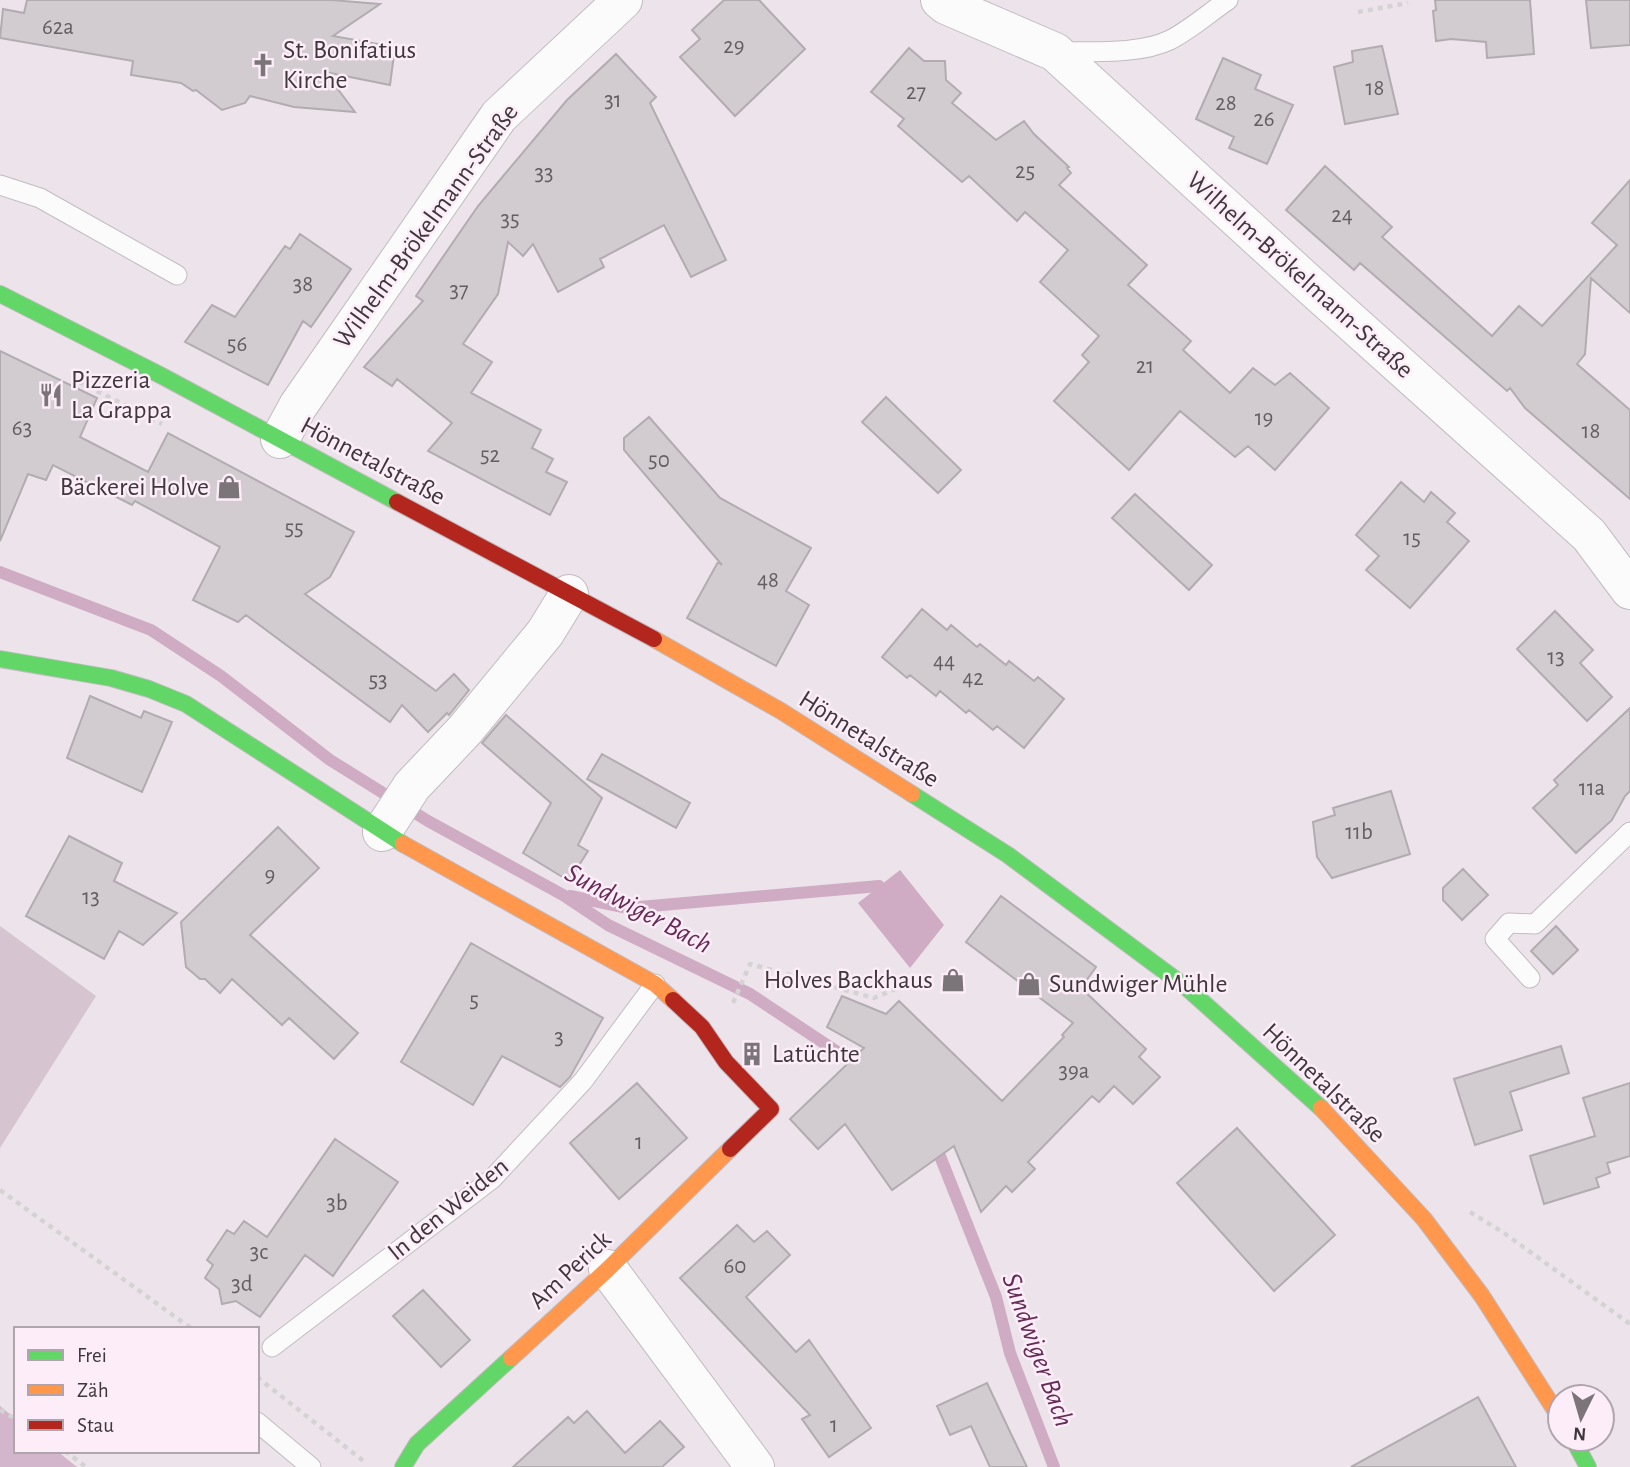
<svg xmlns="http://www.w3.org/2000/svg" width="1630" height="1467" font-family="'Alegreya Sans',sans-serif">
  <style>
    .green { fill: #d7c4d1 }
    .forest { fill: #d3b6cb }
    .water { fill: #cfacc4 }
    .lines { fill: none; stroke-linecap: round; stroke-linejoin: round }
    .stream { stroke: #cfacc4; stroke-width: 12 }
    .building { fill: #d2ccd0; stroke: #b2acb1; stroke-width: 2 }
    .lane-casing { stroke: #c2bbc0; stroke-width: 21 }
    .street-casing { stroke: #c2bbc0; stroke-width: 40 }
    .fast-casing { stroke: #c2bbc0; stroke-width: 18 }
    .slow-casing { stroke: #c2bbc0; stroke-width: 18 }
    .jam-casing { stroke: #c2bbc0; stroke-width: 18 }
    .path { stroke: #d5d2d4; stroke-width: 4.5; stroke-dasharray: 5 5; stroke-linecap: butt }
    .lane { stroke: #fcfbfc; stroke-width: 19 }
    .street { stroke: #fcfbfc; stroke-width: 38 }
    .fast { stroke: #63d668; stroke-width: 16 }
    .slow { stroke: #ff974d; stroke-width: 16 }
    .jam { stroke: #b3261e; stroke-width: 16 }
    .labels { text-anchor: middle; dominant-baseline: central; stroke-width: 5; stroke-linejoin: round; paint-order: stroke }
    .number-label { font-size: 23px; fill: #645e62 }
    .poi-label { font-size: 26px; fill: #3e383c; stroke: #fdedf8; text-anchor: start }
    .street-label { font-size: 26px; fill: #3e383c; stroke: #fdedf8 }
    .water-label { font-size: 28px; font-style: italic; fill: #642c56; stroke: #fdedf8 }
  </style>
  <rect width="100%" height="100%" fill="#ece4ea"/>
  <path class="green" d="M0,926L96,996L0,1148Z"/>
  <path class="forest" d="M0,1406L16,1419V1451H57L77,1467H0Z"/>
  <path class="water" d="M900,870L944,925L910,968L858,903Z"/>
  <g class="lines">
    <path class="stream" d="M0,572L151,630L221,676L330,760L428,821L563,895L608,925L750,994L863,1069
      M570,896L628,908L879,886
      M934,1141L996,1297L1010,1353L1054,1467"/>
  </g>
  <path class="building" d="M27,0H331L380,4L333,36L395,47L390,85L325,72L355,112L294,107L250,96L245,103L222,110L196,90L193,91L181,83L131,75L133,61L0,38L3,9L24,13Z
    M724,0H759L805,49L735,116L680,57L700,39L692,30Z
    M1435,0H1530L1534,54L1487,58L1486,42L1451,39L1436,41L1433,11L1436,10Z
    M1586,0H1630V45L1591,48Z
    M1382,46L1398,114L1345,124L1334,67L1353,62L1352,51Z
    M909,48L924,61H945L946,80L961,93L952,103L996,140L1024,121L1034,134L1069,167L1067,168L1071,173L1059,185L1147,265L1128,285L1191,341L1183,350L1230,393L1253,368L1275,385L1290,373L1329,408L1275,470L1248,446L1235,457L1180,411L1129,470L1054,401L1089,362L1082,355L1099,336L1040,282L1068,250L1025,212L1017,221L969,176L962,182L898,126L904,119L871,92Z
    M616,54L656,97L650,103L726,260L691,277L664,225L600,259L604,267L558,292L533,244L523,256L508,242L498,294L463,344L492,362L471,393L541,430L532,448L553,459L546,472L567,482L550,515L428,451L452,423L397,379L392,386L364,367L423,301L416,296L478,206L567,100Z
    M1223,58L1261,75L1255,89L1293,105L1267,164L1229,148L1234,137L1196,119Z
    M1325,166L1392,227L1382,237L1492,336L1519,306L1542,326L1617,245L1592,223L1630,180V313L1591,278L1585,354L1577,364L1630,410V499L1525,408L1510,388L1507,391L1360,263L1354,270L1286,210Z
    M300,234L351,269L311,327L303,321L268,385L185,342L212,305L235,317L285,246L290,249Z
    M0,351L97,398L80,437L148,472L168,433L354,532L330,577L305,594L436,691L454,674L469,690L449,715L447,713L428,732L402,705L390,722L246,615L238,622L193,600L220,547L135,501L132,505L53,465L46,480L28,474L0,541Z
    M886,397L961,470L938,493L862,422Z
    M649,417L720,498L811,548L786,591L809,605L776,666L687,618L718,562L722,565L624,450V438Z
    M1401,482L1424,502L1431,492L1455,513L1447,522L1469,541L1410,608L1366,570L1379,556L1356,535Z
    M1135,494L1212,565L1189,590L1112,518Z
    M922,609L947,630L951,625L977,647L980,644L1006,665L1009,661L1034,681L1038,677L1064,699L1024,748L997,726L993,730L969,710L966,713L940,691L936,696L910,675L907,678L882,657Z
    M1555,611L1593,650L1580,663L1612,697L1587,721L1517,649Z
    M90,696L141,718L144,711L172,722L142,792L67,758Z
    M1630,708V791L1625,796L1612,820L1576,853L1533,808L1558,785L1554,780Z
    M506,715L602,798L578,845L588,851L569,881L523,853L551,803L482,743Z
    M602,754L690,803L676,828L587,779Z
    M1391,791L1410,854L1332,878L1317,857L1313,822L1335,815L1333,808Z
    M278,827L319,868L250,935L358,1033L334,1059L289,1018L282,1025L232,979L220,993L205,979H200L186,967L181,922Z
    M69,836L122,863L114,881L177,913L143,945L119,931L104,959L26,916Z
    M1463,869L1488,895L1462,920L1443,900V888Z
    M1001,896L1096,967L1081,988L1146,1049L1139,1057L1160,1077L1133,1104L1114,1086L1099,1102L1092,1096L1028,1162L1035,1169L1012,1192L1006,1186L981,1212L954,1146L892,1190L845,1124L818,1149L790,1119L864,1048L827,1027L842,996L886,1014L899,1001L1002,1101L1064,1037L1062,1035L1073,1023L966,942Z
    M1556,926L1578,950L1553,974L1531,951Z
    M471,943L603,1018L570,1077L560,1087L502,1056L473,1105L401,1062Z
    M1561,1046L1569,1073L1510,1092L1522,1130L1475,1145L1454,1079Z
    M637,1083L687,1138L619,1199L570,1143Z
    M1630,1083V1156L1607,1163L1610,1173L1596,1178L1599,1187L1544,1204L1530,1156L1595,1136L1583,1098Z
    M1237,1128L1335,1235L1274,1291L1177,1183Z
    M335,1139L398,1182L333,1276L305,1255L260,1317L236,1301L222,1304L219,1289L205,1278L213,1265L207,1260L227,1230L234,1234L244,1221L267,1237Z
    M737,1225L754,1242L767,1231L790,1255L746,1297L796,1352L809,1340L871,1428L829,1457L802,1419L810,1415L680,1278Z
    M423,1290L470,1340L441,1367L393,1316Z
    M987,1383L1012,1436L1027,1467H990L971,1426L950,1435L937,1406Z
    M1478,1397L1516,1467H1351Z
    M587,1411L625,1453L660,1421L684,1447L662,1467H513L568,1417L574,1423Z"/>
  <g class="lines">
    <g class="lane-casing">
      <path id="lane" d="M1057,52C1090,51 1139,55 1170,40C1190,30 1209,13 1228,0
        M0,185L40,198L177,275
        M1530,978L1495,939L1509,923L1535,924L1630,832
        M272,1347L492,1179L583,1081L655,984
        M257,1422L311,1467"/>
    </g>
    <g class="street-casing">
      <path id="street" d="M940,0L946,5L1055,52L1310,285L1589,535L1630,590
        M280,439L298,406L499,116L623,0
        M382,832L412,786L465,730L545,633L569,594
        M608,1269L755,1467"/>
    </g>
    <g class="fast-casing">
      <path id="fast" d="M0,294L162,376L397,502
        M0,659L111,678L149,689L186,704L403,844
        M912,794L1008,855L1187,988L1321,1108
        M1573,1439L1588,1467
        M403,1467L417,1444L511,1358"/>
    </g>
    <g class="slow-casing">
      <path id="slow" d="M654,639L781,711L912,794
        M403,844L655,984L673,1000
        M1321,1108L1424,1219L1482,1296L1560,1418
        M511,1358L608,1269L730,1149"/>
    </g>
    <g class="jam-casing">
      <path id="jam" d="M397,502L654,639
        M673,1000L702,1027L726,1062L771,1109L730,1149"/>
    </g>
    <path class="path" d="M1358,12L1408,3
      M79,382L162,424
      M733,1003L750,964L874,998L917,980
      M0,1190L192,1329
      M1470,1212L1504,1233L1630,1324
      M257,1377L366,1463
      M0,1410L16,1419
      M65,1451L86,1467"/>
    <use href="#lane" class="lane"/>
    <use href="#street" class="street"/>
    <use href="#fast" class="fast"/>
    <use href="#slow" class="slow"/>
    <use href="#jam" class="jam"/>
  </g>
  <defs>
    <g id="church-bare" transform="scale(1.89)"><path d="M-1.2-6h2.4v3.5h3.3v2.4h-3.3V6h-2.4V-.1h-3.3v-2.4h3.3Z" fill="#7b7479" stroke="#fdedf8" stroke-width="2.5" paint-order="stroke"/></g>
    <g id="restaurant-bare" transform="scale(1.89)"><path d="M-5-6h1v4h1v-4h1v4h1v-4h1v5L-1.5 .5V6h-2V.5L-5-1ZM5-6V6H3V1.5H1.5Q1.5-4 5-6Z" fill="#7b7479" stroke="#fdedf8" stroke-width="2.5" paint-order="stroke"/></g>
    <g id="shop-bare" transform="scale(1.89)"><path d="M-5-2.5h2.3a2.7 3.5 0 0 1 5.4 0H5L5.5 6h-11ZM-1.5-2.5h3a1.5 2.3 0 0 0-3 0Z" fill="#7b7479" stroke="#fdedf8" stroke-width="2.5" paint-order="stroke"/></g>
    <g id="building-bare" transform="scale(1.89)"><path d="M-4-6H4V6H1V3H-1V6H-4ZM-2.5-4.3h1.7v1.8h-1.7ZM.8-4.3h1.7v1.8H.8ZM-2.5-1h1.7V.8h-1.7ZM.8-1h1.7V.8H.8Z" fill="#7b7479" stroke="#fdedf8" stroke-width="2.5" paint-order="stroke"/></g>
  </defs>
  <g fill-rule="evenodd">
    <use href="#church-bare" x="263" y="65"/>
    <use href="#restaurant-bare" x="51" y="395"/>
    <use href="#shop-bare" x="229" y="487"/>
    <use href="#shop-bare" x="953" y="980"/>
    <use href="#shop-bare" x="1029" y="984"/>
    <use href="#building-bare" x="752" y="1054"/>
  </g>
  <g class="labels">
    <g class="number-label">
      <text x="58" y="27">62a</text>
      <text x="734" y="46">29</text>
      <text x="1375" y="88">18</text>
      <text x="916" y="92">27</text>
      <text x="613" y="100">31</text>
      <text x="1226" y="103">28</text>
      <text x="1264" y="119">26</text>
      <text x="1025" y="171">25</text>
      <text x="544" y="173">33</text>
      <text x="1342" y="215">24</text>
      <text x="510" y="219">35</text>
      <text x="303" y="284">38</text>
      <text x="459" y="290">37</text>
      <text x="237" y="344">56</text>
      <text x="1145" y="366">21</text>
      <text x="1264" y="418">19</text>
      <text x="22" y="428">63</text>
      <text x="1591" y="431">18</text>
      <text x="490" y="455">52</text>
      <text x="659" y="460">50</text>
      <text x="294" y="528">55</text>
      <text x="1412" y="538">15</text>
      <text x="768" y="580">48</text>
      <text x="1556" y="657">13</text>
      <text x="944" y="661">44</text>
      <text x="973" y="678">42</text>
      <text x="378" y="680">53</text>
      <text x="1592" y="788">11a</text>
      <text x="1359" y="832">11b</text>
      <text x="270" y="875">9</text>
      <text x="91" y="897">13</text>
      <text x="474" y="1000">5</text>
      <text x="559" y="1037">3</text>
      <text x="1074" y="1071">39a</text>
      <text x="639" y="1142">1</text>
      <text x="337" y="1203">3b</text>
      <text x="259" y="1252">3c</text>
      <text x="735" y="1266">60</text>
      <text x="242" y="1284">3d</text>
      <text x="834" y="1425">1</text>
    </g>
    <g class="poi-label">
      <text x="283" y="50">St. Bonifatius<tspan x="283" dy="30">Kirche</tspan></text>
      <text x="71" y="380">Pizzeria<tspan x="71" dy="30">La Grappa</tspan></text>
      <text x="209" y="487" text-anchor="end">Bäckerei Holve</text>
      <text x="933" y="980" text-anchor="end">Holves Backhaus</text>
      <text x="1049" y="984">Sundwiger Mühle</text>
      <text x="772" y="1054">Latüchte</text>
    </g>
    <g class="street-label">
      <text transform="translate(426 226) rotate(-54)">Wilhelm-Brökelmann-Straße</text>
      <text transform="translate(1300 275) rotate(42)">Wilhelm-Brökelmann-Straße</text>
      <text transform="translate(373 461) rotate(28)">Hönnetalstraße</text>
      <text transform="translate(869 739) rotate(32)">Hönnetalstraße</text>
      <text transform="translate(1324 1083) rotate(44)">Hönnetalstraße</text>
      <text transform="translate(448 1209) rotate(-39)">In den Weiden</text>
      <text transform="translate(570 1270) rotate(-43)">Am Perick</text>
    </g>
    <g class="water-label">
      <text transform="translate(638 909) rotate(28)">Sundwiger Bach</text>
      <text transform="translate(1037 1350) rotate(70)">Sundwiger Bach</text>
    </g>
  </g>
  <rect x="14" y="1327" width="245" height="126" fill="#fdedf8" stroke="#b1a5ad" stroke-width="2"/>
  <rect x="28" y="1350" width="35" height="10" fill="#63d668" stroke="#b1a5ad" stroke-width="2"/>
  <text x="77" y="1362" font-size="21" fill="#3e383c">Frei</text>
  <rect x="28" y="1385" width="35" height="10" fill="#ff974d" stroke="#b1a5ad" stroke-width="2"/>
  <text x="77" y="1397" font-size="21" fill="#3e383c">Zäh</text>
  <rect x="28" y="1420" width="35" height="10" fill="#b3261e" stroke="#b1a5ad" stroke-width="2"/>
  <text x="77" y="1432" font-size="21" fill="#3e383c">Stau</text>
  <g transform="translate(1581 1418) rotate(185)"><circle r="33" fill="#fdedf8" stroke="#b1a5ad" stroke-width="2"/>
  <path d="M0-5L12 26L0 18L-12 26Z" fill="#7b7479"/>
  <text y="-10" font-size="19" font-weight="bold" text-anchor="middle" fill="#3e383c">N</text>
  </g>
</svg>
